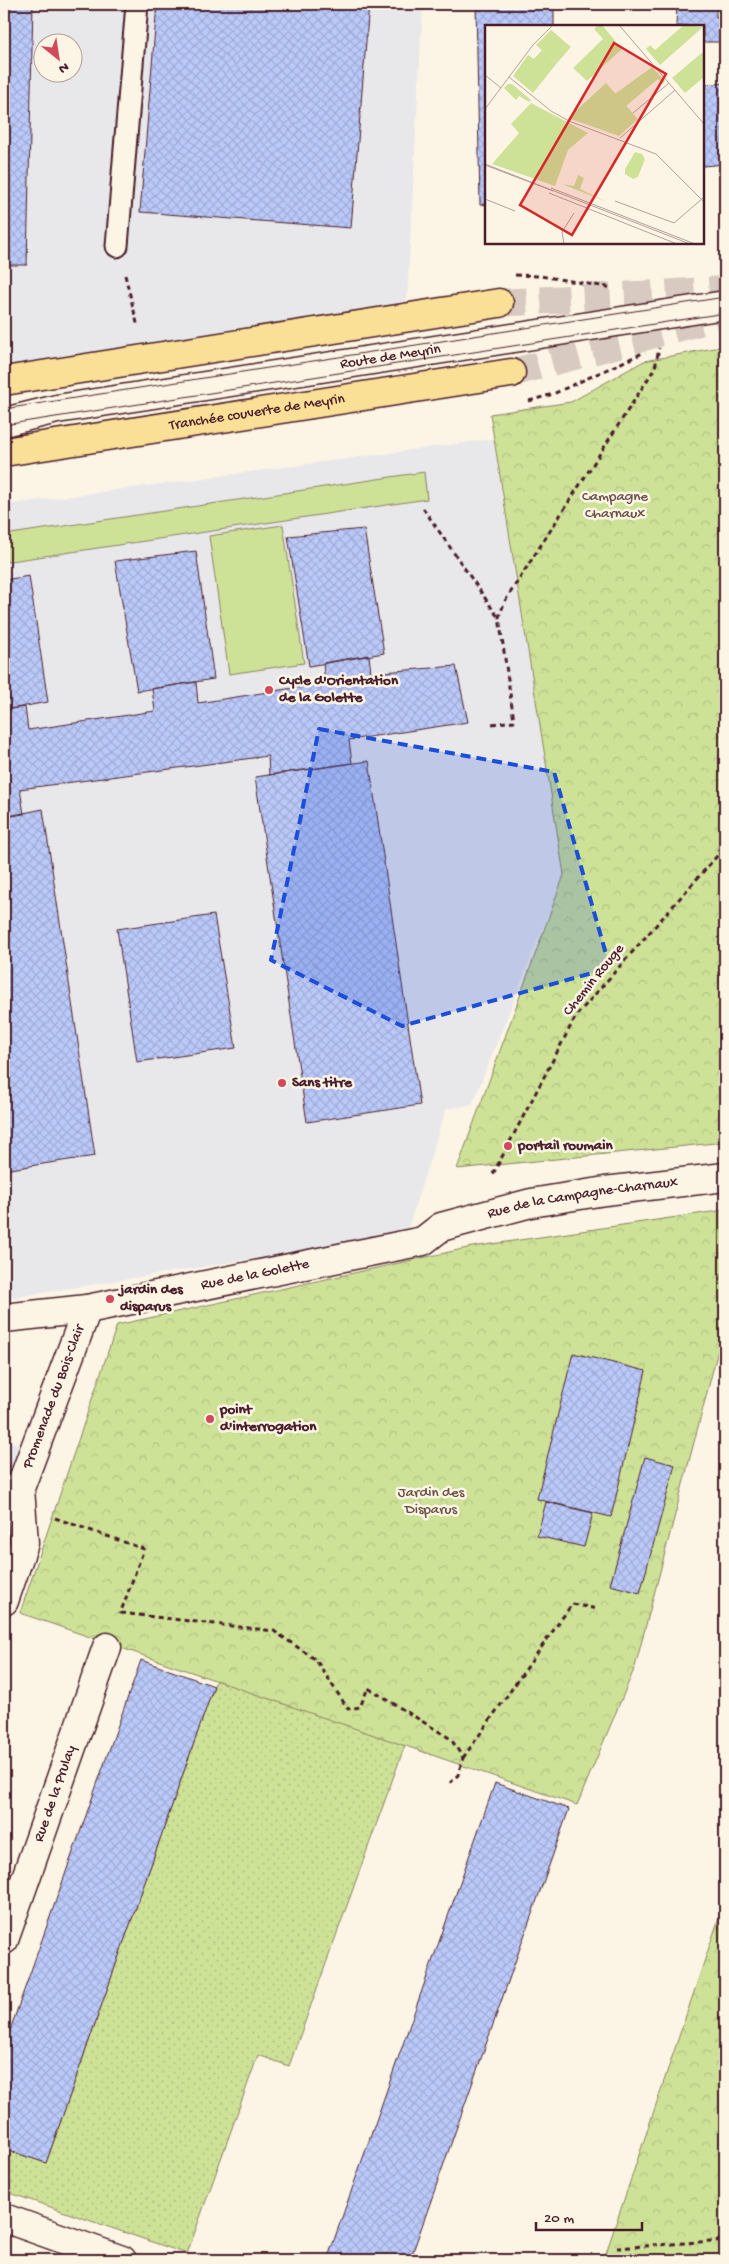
<svg xmlns="http://www.w3.org/2000/svg" width="729" height="2264" font-family="'Gochi Hand',sans-serif">
  <style>
    .built { fill: #e8e8eb; fill-rule: evenodd }
    .grass { fill: url(#grass-dots); stroke: #8c8061 }
    .park { fill: url(#park-crowns); stroke: #8c8061 }
    .garden { fill: #cde297; stroke: #8c8061 }
    .building { fill: url(#building-cross-hatch); stroke: #4a1f2b }
    .lines { fill: none; stroke-linecap: round; stroke-linejoin: round }
    .primary-tunnel { stroke: #d8cac0; stroke-width: 28; stroke-dasharray: 28 14; stroke-linecap: butt }
    .lane-casing { stroke: #4a1f2b; stroke-width: 25 }
    .street-casing { stroke: #4a1f2b; stroke-width: 31 }
    .secondary-casing { stroke: #4a1f2b; stroke-width: 31 }
    .primary-casing { stroke: #4a1f2b; stroke-width: 31 }
    .path { stroke: #4a1f2b; stroke-width: 3; stroke-dasharray: 5 4; stroke-linecap: butt }
    .lane { stroke: #fcf5e5; stroke-width: 21 }
    .street { stroke: #fcf5e5; stroke-width: 28 }
    .secondary { stroke: #fcf5e5; stroke-width: 28 }
    .primary { stroke: #fadf96; stroke-width: 28 }
    .tram { stroke: #4a1f2b; stroke-width: 1 }
    .marked { fill: #1d4ed8; fill-opacity: 0.2; stroke: #1d4ed8; stroke-width: 4; stroke-dasharray: 10 6; stroke-linejoin: round }
    .poi-dot { fill: #d1495b; stroke: #fcf5e5; stroke-width: 2 }
    .labels { text-anchor: middle; dominant-baseline: central; stroke-width: 5; stroke-linejoin: round; paint-order: stroke }
    .street-label { font-size: 15px; fill: #4a1f2b; stroke: #fcf5e5 }
    .park-label { font-size: 15px; fill: #6b5046; stroke: #fcf5e5 }
    .poi-label { font-size: 15px; font-weight: bold; fill: #4a1f2b; stroke: #fcf5e5; text-anchor: start }
    .inset-road { fill: none; stroke: #b59f9b; stroke-width: 1 }
    .view { fill: #d62828; fill-opacity: 0.15; stroke: #d62828; stroke-width: 2.5 }
    .inset-edge { fill: none; stroke: #4a1f2b; stroke-width: 2.5 }
  </style>
  <defs>
    <pattern id="grass-dots" width="8" height="8" patternUnits="userSpaceOnUse" patternTransform="scale(1.25)"><rect width="8" height="8" fill="#cde297"/><path d="M2 2h.1M6 6h.1" fill="none" stroke="#b2c182" stroke-width="1.8" stroke-linecap="round"/></pattern>
    <pattern id="park-crowns" width="20" height="18" patternUnits="userSpaceOnUse" patternTransform="scale(1.25)"><rect width="20" height="18" fill="#cde297"/><path d="M2 6a3 3 0 1 1 6 0M12 15a3 3 0 1 1 6 0" fill="none" stroke="#b2c182"/></pattern>
    <pattern id="building-cross-hatch" width="8" height="8" patternUnits="userSpaceOnUse" patternTransform="scale(1.25)"><rect width="8" height="8" fill="#bac9f9"/><path d="M0 0l8 8M0 8l8-8" fill="none" stroke="#a1acd6"/></pattern>
  </defs>
  <rect width="100%" height="100%" fill="#fcf5e5"/>
  <filter id="ink" filterUnits="userSpaceOnUse"><feTurbulence type="fractalNoise" baseFrequency=".02" numOctaves="2"/><feDisplacementMap in="SourceGraphic" scale="10" xChannelSelector="R" yChannelSelector="G"/><feConvolveMatrix kernelMatrix="1 2 1 2 8 2 1 2 1" color-interpolation-filters="sRGB"/></filter>
  <g filter="url(#ink)">
    <path class="built" d="M4,4H423L407,301L4,366ZM42,42H72V72H42Z
      M493,439L564,875L472,1105L446,1109L406,1234L4,1299V505Z
      M4,1439L19,1445L4,1490Z"/>
    <path class="grass" d="M216,1680L405,1745L289,2066L258,2055L187,2254L4,2191V2149L46,2163Z"/>
    <path class="park" d="M725,346V1142L457,1169L564,875L490,414L571,402L644,361Z
      M725,1210V1324L635,1667L577,1805L20,1613L117,1325L472,1247Z
      M725,1900V2260H616L605,2256Z"/>
    <path class="garden" d="M424,472L427,499L4,562V535Z
      M283,525L304,663L229,674L209,536Z"/>
    <path class="building" d="M4,4H33L27,265H4Z
      M157,4H369L351,228L140,212Z
      M476,4H554V26H487V204L480,205Z
      M677,4H716V17H725V42H703V26H676Z
      M725,83V164L703,166V85Z
      M364,529L384,653L309,666L288,536Z
      M196,551L214,679L137,691L115,561Z
      M29,576L48,702L4,710V580Z
      M369,655L371,673L456,666L468,722L349,740L352,763L269,775L268,756L20,789L24,814L4,817V710L25,707L28,730L155,711L152,689L196,682L198,703L325,683L323,663Z
      M369,761L420,1105L307,1122L255,777Z
      M43,809L95,1156L4,1170V817Z
      M214,915L236,1048L137,1062L117,929Z
      M573,1353L646,1371L611,1517L537,1499Z
      M645,1457L675,1465L640,1593L610,1585Z
      M546,1502L593,1513L584,1547L537,1536Z
      M141,1660L214,1686L46,2163L4,2149V2047Z
      M495,1783L569,1809L410,2260H327Z"/>
    <g class="lines">
      <path class="primary-tunnel" d="M499,303L725,290
        M511,373L725,315"/>
      <g class="lane-casing">
        <path id="lane" d="M117,246L137,4"/>
      </g>
      <g class="street-casing">
        <g id="street">
          <path id="s1" d="M4,1318L87,1309L423,1241L441,1227L531,1203L605,1191L725,1177"/>
          <path id="s2" d="M4,1601L24,1543L20,1488L87,1309"/>
          <path id="s3" d="M4,1940L107,1647"/>
          <path d="M4,2218L122,2260"/>
        </g>
      </g>
      <g class="secondary-casing">
        <g id="secondary">
          <path id="s4" d="M4,422L57,409L725,305"/>
        </g>
      </g>
      <g class="primary-casing">
        <g id="primary">
          <path d="M4,381L499,303"/>
          <path id="s5" d="M4,452L511,373"/>
        </g>
      </g>
      <path class="path" d="M125,275L138,327
        M515,275L540,276L613,288
        M529,401L553,394L645,352
        M423,508L498,617
        M492,724L514,721L499,617L505,601L655,368L659,348
        M493,1174L576,1016L725,847
        M55,1518L144,1549L120,1614
        M121,1613L274,1631L316,1660L348,1709L360,1707L368,1688L451,1739L463,1758L458,1775L450,1783
        M463,1758L572,1604L597,1609
        M617,2248L725,2240"/>
      <use href="#lane" class="lane"/>
      <use href="#street" class="street"/>
      <use href="#secondary" class="secondary"/>
      <use href="#primary" class="primary"/>
      <path class="tram" d="M4,409L725,297
        M4,425L725,313"/>
    </g>
  </g>
  <path class="marked" d="M319,729L554,772L610,968L402,1026L271,960Z"/>
  <g class="poi-dot">
    <circle cx="269" cy="690" r="5"/>
    <circle cx="282" cy="1083" r="5"/>
    <circle cx="508" cy="1146" r="5"/>
    <circle cx="110" cy="1299" r="5"/>
    <circle cx="210" cy="1419" r="5"/>
  </g>
  <g class="labels">
    <g class="street-label">
      <text stroke="none"><textPath href="#s4" startOffset="392">Route de Meyrin</textPath></text>
      <text stroke="none"><textPath href="#s5" startOffset="256">Tranchée couverte de Meyrin</textPath></text>
      <text transform="translate(594 980) rotate(-51)">Chemin Rouge</text>
      <text stroke="none"><textPath href="#s1" startOffset="594">Rue de la Campagne-Charnaux</textPath></text>
      <text stroke="none"><textPath href="#s1" startOffset="255">Rue de la Golette</textPath></text>
      <text stroke="none"><textPath href="#s2" startOffset="214">Promenade du Bois-Clair</textPath></text>
      <text stroke="none"><textPath href="#s3" startOffset="155">Rue de la Prulay</textPath></text>
    </g>
    <g class="park-label">
      <text x="615" y="497">Campagne<tspan x="615" dy="17">Charnaux</tspan></text>
      <text x="431" y="1493">Jardin des<tspan x="431" dy="17">Disparus</tspan></text>
    </g>
    <g class="poi-label">
      <text x="279" y="681">Cycle d'Orientation<tspan x="279" dy="17">de la Golette</tspan></text>
      <text x="292" y="1083">Sans titre</text>
      <text x="518" y="1146">portail roumain</text>
      <text x="120" y="1290">jardin des<tspan x="120" dy="17">disparus</tspan></text>
      <text x="220" y="1410">point<tspan x="220" dy="17">d'interrogation</tspan></text>
    </g>
  </g>
  <g transform="translate(485 25)">
    <rect width="219" height="219" fill="#fcf5e5"/>
    <path d="M219,26V52L200,68L187,53ZM167,42L180,56L178,59L173,54L141,81L130,69ZM23,59H27L46,75L44,77L34,71L31,75L19,63Z" fill="#cde297"/>
    <path d="M66,5L86,22L72,38L51,20Z" fill="#cde297"/>
    <path d="M113,0H117L137,24L102,56L88,43L118,14L109,4ZM199,0L218,2L175,40L161,24L165,20L170,25ZM57,25L72,38L48,68L28,51L43,30L49,34ZM121,58L153,94L134,111L83,93ZM46,78L103,108L83,125L70,161L7,139L34,108L26,99Z" fill="#cde297"/>
    <path d="M150,127L157,129L160,134L153,152L148,154L140,149V144ZM93,150L99,153L95,164L122,177L77,159L89,161Z" fill="#cde297"/>
    <path class="inset-road" d="M134,0L219,99M0,50L16,63M24,52L66,86L84,96L171,129L219,177M0,84L48,20L68,0M148,88L184,58M135,113L190,65M0,139L205,219M0,140L68,166M66,163L210,219M64,168L192,219M0,174L30,186M130,176L189,198L218,173M79,219L77,207L89,188"/>
    <path class="view" d="M129,18L181,49L87,210L35,180Z"/>
    <rect width="219" height="219" class="inset-edge"/>
  </g>
  <rect width="729" height="2264" fill="none" stroke="#fcf5e5" stroke-width="20"/>
  <rect x="10" y="10" width="709" height="2244" fill="none" stroke="#4a1f2b" stroke-width="2" filter="url(#ink)"/>
  <g transform="translate(58 58) rotate(150)"><circle r="24" fill="#fcf5e5" stroke="#b59f9b"/>
  <path d="M0-4L9 19L0 12L-9 19Z" fill="#d1495b"/>
  <text y="-8" font-size="14" font-weight="bold" text-anchor="middle" fill="#4a1f2b">N</text>
  </g>
  <path d="M536 2222v8h106v-8" fill="none" stroke="#4a1f2b" stroke-width="2.5"/>
  <text x="544" y="2222" font-size="15" fill="#4a1f2b" stroke="#fcf5e5" stroke-width="4" paint-order="stroke">20 m</text>
</svg>
